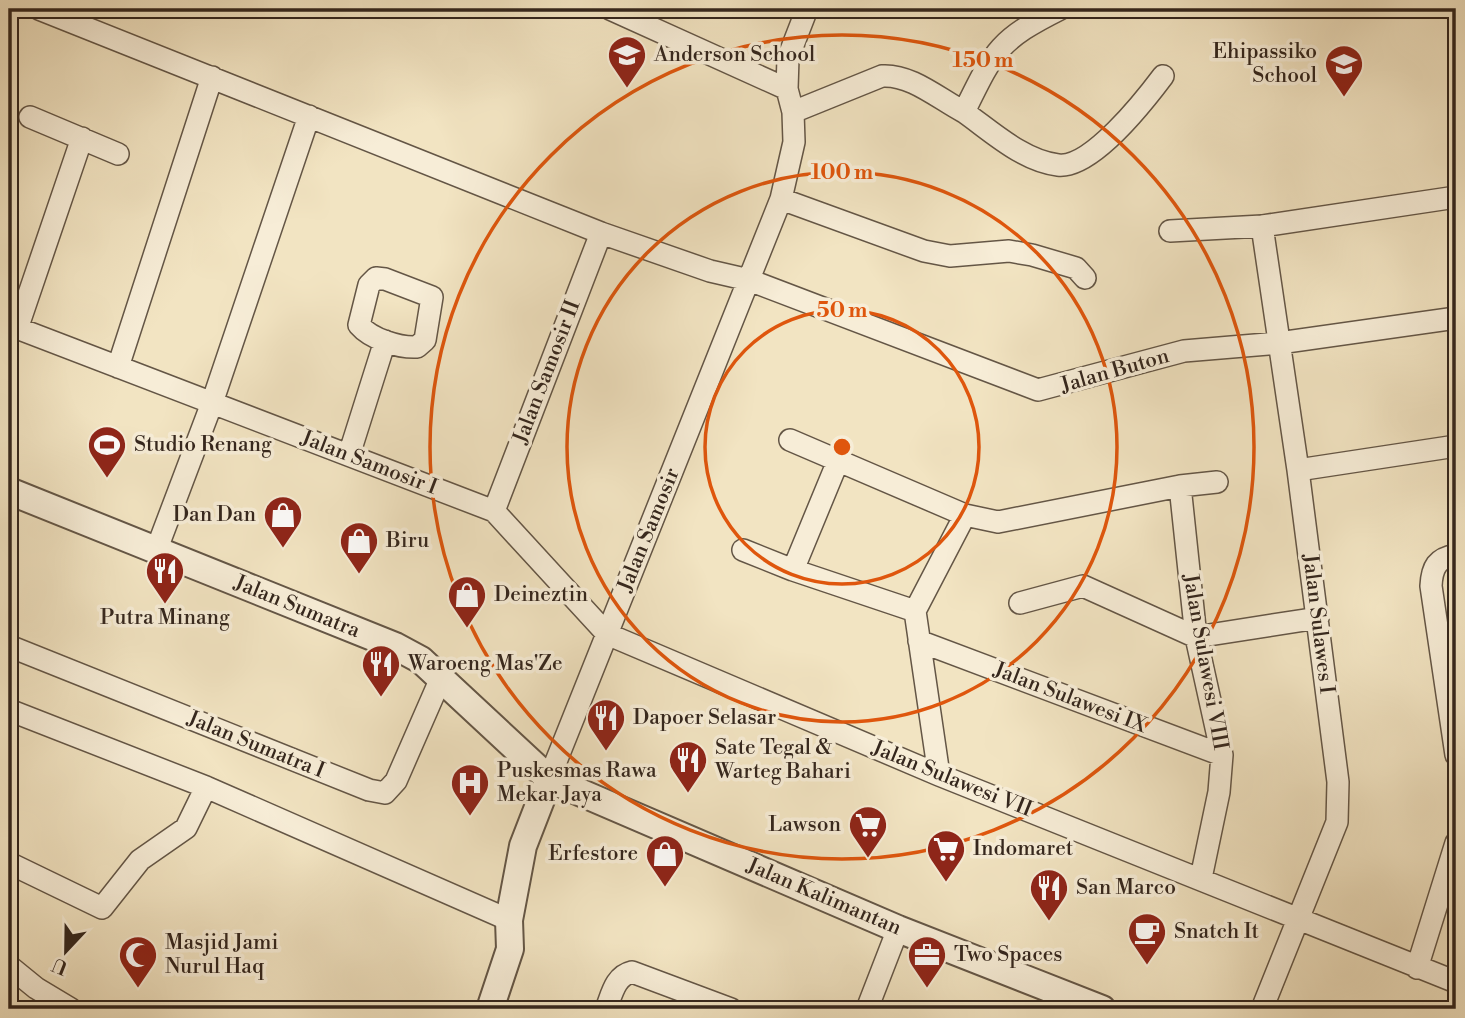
<svg xmlns="http://www.w3.org/2000/svg" width="1465" height="1018" font-family="'Libre Bodoni',serif">
  <style>
    .lines { fill: none; stroke-linecap: round; stroke-linejoin: round }
    .minor-casing { stroke: #645646; stroke-width: 24 }
    .tertiary-casing { stroke: #645646; stroke-width: 30 }
    .minor { stroke: #f7edd7; stroke-width: 21 }
    .tertiary { stroke: #f7edd7; stroke-width: 26 }
    .ring { fill: none; stroke: #df560d; stroke-width: 3.5 }
    .labels { text-anchor: middle; dominant-baseline: central; stroke-width: 7; stroke-linejoin: round; paint-order: stroke }
    .poi-label { font-size: 21px; fill: #34261d; stroke: #f7edd7; text-anchor: start }
    .street-label { font-size: 21px; fill: #34261d; stroke: #f7edd7 }
    .centre { fill: #df560d; stroke: #f7edd7; stroke-width: 3.5 }
    .ring-label { font-size: 21px; text-anchor: middle; font-weight: bold; fill: #df560d; stroke: #f7edd7; stroke-width: 7; stroke-linejoin: round; paint-order: stroke }
  </style>
  <rect width="100%" height="100%" fill="#f2e4c2"/>
  <filter id="stains"><feTurbulence type="fractalNoise" baseFrequency=".00286" numOctaves="4"/><feColorMatrix values="0 0 0 0 .2 0 0 0 0 .09 0 0 0 0 .02 0 0 0 .5 -.17"/></filter>
  <radialGradient id="worn" r=".72"><stop offset=".6" stop-color="#630" stop-opacity="0"/><stop offset="1" stop-color="#630" stop-opacity=".3"/></radialGradient>
  <g class="lines">
    <g class="minor-casing">
      <path id="minor" d="M39,9L601,233L710,271L749,280L1038,390L1184,351L1279,343L1456,318
        M610,9L787,89
        M793,112L882,76C911,74 939,99 964,112C994,51 998,40 1060,9
        M964,112C991,131 1023,161 1058,165C1091,169 1145,100 1163,76
        M30,117L118,154
        M781,199L924,251L950,256L1009,251L1032,255L1076,268L1085,278
        M1262,226L1298,470L1338,782L1337,822L1262,1009
        M1170,231L1262,226L1456,197
        M376,278L385,279L432,297L425,340L417,347C399,348 371,339 359,325L369,285Z
        M9,325L494,511L607,634L939,775L1456,982
        M17,329L82,138
        M118,367L212,77
        M790,440L965,515
        M349,455L385,341
        M1298,470L1456,446
        M1180,486L1196,637L1222,755L1219,792L1201,878
        M494,511L601,233
        M743,550L793,570L915,611
        M156,551L212,403L309,116
        M1456,555C1437,558 1432,567 1431,586L1456,755
        M793,570L838,461
        M1020,603L1083,586L1196,637L1318,618
        M919,641L1222,755
        M9,646L369,790L385,793L396,781L441,678
        M9,710L206,787L509,920
        M939,775L915,611L965,515L998,522L1180,486L1217,482
        M549,779L781,199L794,142L793,112L787,89L788,58L807,9
        M9,863L102,908L140,860L186,828L206,787
        M9,966L36,988L71,1009
        M1417,968L1456,843
        M606,1009C612,994 615,976 632,972L731,1009
        M867,1009L898,929"/>
    </g>
    <g class="tertiary-casing">
      <path id="tertiary" d="M9,491L395,646L421,660L549,779L898,929L1102,1009
        M490,1009L510,949L509,920L523,846L549,779"/>
    </g>
    <use href="#minor" class="minor"/>
    <use href="#tertiary" class="tertiary"/>
  </g>
  <g class="ring">
    <circle cx="842" cy="447" r="137"/>
    <circle cx="842" cy="447" r="275"/>
    <circle cx="842" cy="447" r="412"/>
  </g>
  <defs>
    <g id="school-pin" transform="scale(2.0125)"><path d="M0 17L-7.5 6A9.5 9.5 0 1 1 7.5 6Z" fill="#8f2418" stroke="#f7edd7"/><path d="M0-5L7-2L0 1L-7-2ZM-4 1L0 2.5L4 1V4Q0 6-4 4Z" fill="#fff"/></g>
    <g id="stadium-pin" transform="scale(2.0125)"><path d="M0 17L-7.5 6A9.5 9.5 0 1 1 7.5 6Z" fill="#8f2418" stroke="#f7edd7"/><path d="M0-5a6.5 5 0 1 0 0 10a6.5 5 0 1 0 0-10ZM-3.5-1.8h7v3.6h-7Z" fill="#fff"/></g>
    <g id="shop-pin" transform="scale(2.0125)"><path d="M0 17L-7.5 6A9.5 9.5 0 1 1 7.5 6Z" fill="#8f2418" stroke="#f7edd7"/><path d="M-5-2.5h2.3a2.7 3.5 0 0 1 5.4 0H5L5.5 6h-11ZM-1.5-2.5h3a1.5 2.3 0 0 0-3 0Z" fill="#fff"/></g>
    <g id="restaurant-pin" transform="scale(2.0125)"><path d="M0 17L-7.5 6A9.5 9.5 0 1 1 7.5 6Z" fill="#8f2418" stroke="#f7edd7"/><path d="M-5-6h1v4h1v-4h1v4h1v-4h1v5L-1.5 .5V6h-2V.5L-5-1ZM5-6V6H3V1.5H1.5Q1.5-4 5-6Z" fill="#fff"/></g>
    <g id="hospital-pin" transform="scale(2.0125)"><path d="M0 17L-7.5 6A9.5 9.5 0 1 1 7.5 6Z" fill="#8f2418" stroke="#f7edd7"/><path d="M-5-5h3v3.5h4V-5h3V5h-3V1.5h-4V5h-3Z" fill="#fff"/></g>
    <g id="supermarket-pin" transform="scale(2.0125)"><path d="M0 17L-7.5 6A9.5 9.5 0 1 1 7.5 6Z" fill="#8f2418" stroke="#f7edd7"/><path d="M-6-5.5h2.5l.6 2H6L4.5 2H-2.5L-4.4-4H-6ZM-1.5 3.2a1.3 1.3 0 1 0 .1 0ZM3 3.2a1.3 1.3 0 1 0 .1 0Z" fill="#fff"/></g>
    <g id="cafe-pin" transform="scale(2.0125)"><path d="M0 17L-7.5 6A9.5 9.5 0 1 1 7.5 6Z" fill="#8f2418" stroke="#f7edd7"/><path d="M-5.5-4.5H6V0H3Q3 3.5 0 3.5H-2.5Q-5.5 3.5-5.5 0ZM3-3.2v2h1.7v-2ZM-6 4.5H4V6H-6Z" fill="#fff"/></g>
    <g id="mosque-pin" transform="scale(2.0125)"><path d="M0 17L-7.5 6A9.5 9.5 0 1 1 7.5 6Z" fill="#8f2418" stroke="#f7edd7"/><path d="M3.5-4.9A6 6 0 1 0 3.5 4.9A5 5 0 1 1 3.5-4.9Z" fill="#fff"/></g>
    <g id="office-pin" transform="scale(2.0125)"><path d="M0 17L-7.5 6A9.5 9.5 0 1 1 7.5 6Z" fill="#8f2418" stroke="#f7edd7"/><path d="M-6-3h4V-5.5h4V-3h4V5H-6ZM-1-4.5V-3h2v-1.5ZM-6 0V1H6V0Z" fill="#fff"/></g>
  </defs>
  <g fill-rule="evenodd">
    <use href="#school-pin" x="627" y="55"/>
    <use href="#school-pin" x="1344" y="64"/>
    <use href="#stadium-pin" x="107" y="445"/>
    <use href="#shop-pin" x="283" y="515"/>
    <use href="#shop-pin" x="359" y="541"/>
    <use href="#restaurant-pin" x="165" y="571"/>
    <use href="#shop-pin" x="467" y="595"/>
    <use href="#restaurant-pin" x="381" y="664"/>
    <use href="#restaurant-pin" x="606" y="718"/>
    <use href="#restaurant-pin" x="688" y="760"/>
    <use href="#hospital-pin" x="470" y="783"/>
    <use href="#supermarket-pin" x="868" y="825"/>
    <use href="#supermarket-pin" x="946" y="849"/>
    <use href="#shop-pin" x="665" y="854"/>
    <use href="#restaurant-pin" x="1049" y="888"/>
    <use href="#cafe-pin" x="1147" y="932"/>
    <use href="#mosque-pin" x="138" y="955"/>
    <use href="#office-pin" x="927" y="955"/>
  </g>
  <g class="labels">
    <g class="poi-label">
      <text x="1317" y="52" text-anchor="end">Ehipassiko<tspan x="1317" dy="24">School</tspan></text>
      <text x="654" y="55">Anderson School</text>
      <text x="134" y="445">Studio Renang</text>
      <text x="256" y="515" text-anchor="end">Dan Dan</text>
      <text x="386" y="541">Biru</text>
      <text x="494" y="595">Deineztin</text>
      <text x="165" y="618" text-anchor="middle">Putra Minang</text>
      <text x="408" y="664">Waroeng Mas'Ze</text>
      <text x="633" y="718">Dapoer Selasar</text>
      <text x="715" y="748">Sate Tegal &amp;<tspan x="715" dy="24">Warteg Bahari</tspan></text>
      <text x="497" y="771">Puskesmas Rawa<tspan x="497" dy="24">Mekar Jaya</tspan></text>
      <text x="841" y="825" text-anchor="end">Lawson</text>
      <text x="973" y="849">Indomaret</text>
      <text x="638" y="854" text-anchor="end">Erfestore</text>
      <text x="1076" y="888">San Marco</text>
      <text x="1174" y="932">Snatch It</text>
      <text x="165" y="943">Masjid Jami<tspan x="165" dy="24">Nurul Haq</tspan></text>
      <text x="954" y="955">Two Spaces</text>
    </g>
    <g class="street-label">
      <text transform="translate(1115 371) rotate(-16)">Jalan Buton</text>
      <text transform="translate(547 372) rotate(-69)">Jalan Samosir II</text>
      <text transform="translate(369 463) rotate(21)">Jalan Samosir I</text>
      <text transform="translate(649 530) rotate(-68)">Jalan Samosir</text>
      <text transform="translate(297 607) rotate(22)">Jalan Sumatra</text>
      <text transform="translate(1318 624) rotate(83)">Jalan Sulawes I</text>
      <text transform="translate(1205 662) rotate(80)">Jalan Sulawesi VIII</text>
      <text transform="translate(1070 698) rotate(21)">Jalan Sulawesi IX</text>
      <text transform="translate(256 745) rotate(22)">Jalan Sumatra I</text>
      <text transform="translate(952 779) rotate(22)">Jalan Sulawesi VII</text>
      <text transform="translate(824 897) rotate(23)">Jalan Kalimantan</text>
    </g>
  </g>
  <circle cx="842" cy="447" r="10" class="centre"/>
  <g class="ring-label">
    <text x="983" y="67">150 m</text>
    <text x="842" y="179">100 m</text>
    <text x="842" y="317">50 m</text>
  </g>
  <rect width="1465" height="1018" fill="none" stroke="#f2e4c2" stroke-width="35"/>
  <rect x="10" y="10" width="1444" height="997" fill="none" stroke="#34261d" stroke-width="3.5"/>
  <rect x="18" y="18" width="1430" height="983" fill="none" stroke="#34261d" stroke-width="2"/>
  <g transform="translate(66 951) rotate(202)" stroke="#f7edd7" stroke-width="5" paint-order="stroke">
  <path d="M0-5L12 26L0 18L-12 26Z" fill="#34261d"/>
  <text y="-10" font-size="19" font-weight="bold" text-anchor="middle" fill="#34261d">U</text>
  </g>
  <rect width="100%" height="100%" filter="url(#stains)"/>
  <rect width="100%" height="100%" fill="url(#worn)"/>
</svg>
